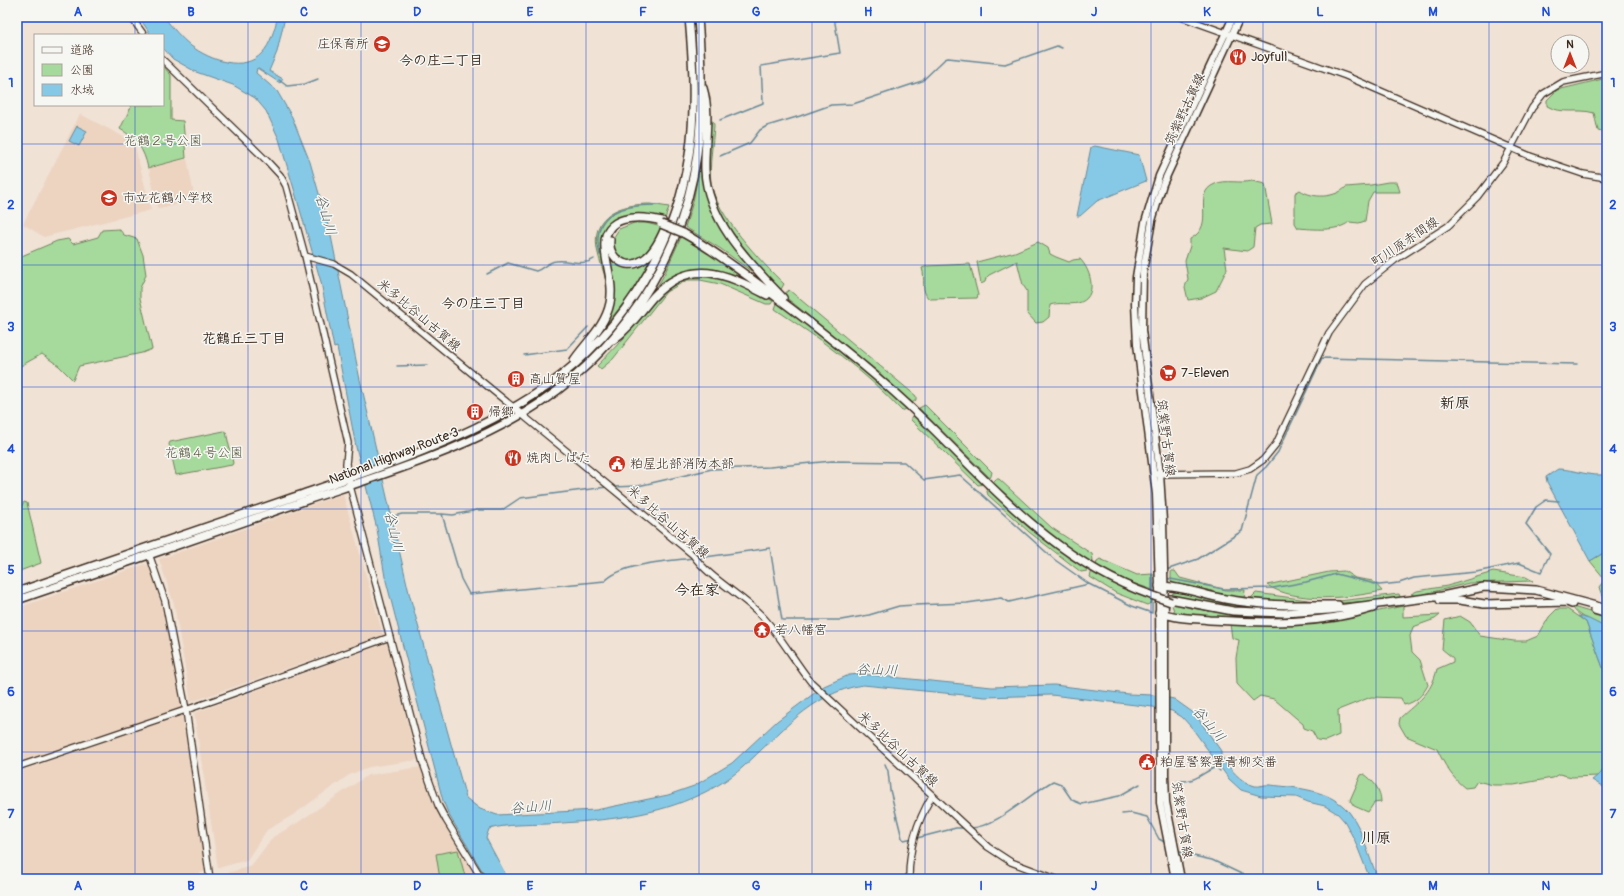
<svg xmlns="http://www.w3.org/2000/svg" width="1624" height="896" font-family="Pangolin,'Klee One',sans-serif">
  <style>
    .built { fill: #ecd4c1 }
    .green { fill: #a6da9c; stroke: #70825d }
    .water { fill: #86c9e7; stroke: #688997 }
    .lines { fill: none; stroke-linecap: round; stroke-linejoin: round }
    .stream { stroke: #688997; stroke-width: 1.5 }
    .secondary-casing { stroke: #3b2a1e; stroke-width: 8 }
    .primary-casing { stroke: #3b2a1e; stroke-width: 9 }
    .highway-casing { stroke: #3b2a1e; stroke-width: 10 }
    .secondary { stroke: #f6f6f2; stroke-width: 5.5 }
    .primary { stroke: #f6f6f2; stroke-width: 6 }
    .highway { stroke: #f6f6f2; stroke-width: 7 }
    .highway-bridge-casing { stroke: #3b2a1e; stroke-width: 10; stroke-linecap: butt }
    .highway-bridge { stroke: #f6f6f2; stroke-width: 7 }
    .grid { fill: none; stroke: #1d4ed8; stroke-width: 1; stroke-opacity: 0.55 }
    .labels { text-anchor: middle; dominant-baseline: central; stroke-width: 3; stroke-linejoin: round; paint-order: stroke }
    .poi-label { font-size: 13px; fill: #3b2a1e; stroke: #f6f6f2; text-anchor: start }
    .street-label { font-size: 13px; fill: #3b2a1e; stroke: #f6f6f2 }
    .park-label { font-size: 13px; fill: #56563e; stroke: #f6f6f2 }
    .neighbourhood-label { font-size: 14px; font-weight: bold; fill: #3b2a1e; stroke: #f6f6f2 }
    .water-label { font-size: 14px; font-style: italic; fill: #525a5a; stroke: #f6f6f2 }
    .quarter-label { font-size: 15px; font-weight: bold; fill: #3b2a1e; stroke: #f6f6f2 }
    .neatline { fill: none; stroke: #1d4ed8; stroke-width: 1.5 }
    .grid-label { font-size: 13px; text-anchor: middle; font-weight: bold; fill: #1d4ed8 }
  </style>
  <rect width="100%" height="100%" fill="#f0e2d5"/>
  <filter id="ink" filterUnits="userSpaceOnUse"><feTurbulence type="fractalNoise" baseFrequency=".025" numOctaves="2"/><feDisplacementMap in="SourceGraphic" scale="8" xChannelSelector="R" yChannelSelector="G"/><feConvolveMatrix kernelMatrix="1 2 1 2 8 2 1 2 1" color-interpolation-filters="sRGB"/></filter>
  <g filter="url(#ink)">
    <path class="built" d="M80,114L126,138L135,147L151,210L44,237L23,224Z
      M187,159L195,200L159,209L157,207L149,168Z
      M343,494L383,635L191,702L174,604L159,559Z
      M145,564L150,567L161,604L181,705L180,708L17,762V608Z
      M387,643L417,760L369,767L349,775L293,815L267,830L247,860L218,868L194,713Z
      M182,715L206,871L186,879H17V772Z
      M421,767L439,816L477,879H218V876L251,866L273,837L297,823L368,775Z"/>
    <path class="green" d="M163,66L171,75V120L183,121L186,158L148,168C144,149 136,138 120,129L132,105H163Z
      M1607,78V133L1598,131L1594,113C1578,108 1562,115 1547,106V100L1557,90Z
      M713,121L714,125C713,144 709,164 711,183C715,213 762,263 784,284L780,291C756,264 720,228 710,192C704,170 708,145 710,122Z
      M702,154L708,198L762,279L721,249L685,227L693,202Z
      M1252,181L1265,184L1272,224L1260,225L1255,228L1253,247L1247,251L1224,248L1227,269L1216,291L1201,298L1188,300L1185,287L1188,279L1185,261L1190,246V239C1218,225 1190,194 1215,184C1226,179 1240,184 1252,181Z
      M1388,182H1397L1400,192H1373L1368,201L1365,221L1359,223L1349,222C1337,232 1313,229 1298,228L1295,223V193L1300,190C1313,199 1335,198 1346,187L1371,185Z
      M650,204L669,207L665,219C640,211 628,211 608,228L609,282H606C604,271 599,260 597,249C591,214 621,204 650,204Z
      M634,223H646L662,227C655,242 646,264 626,261C615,259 614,249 612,240L619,229Z
      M119,229L124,235L137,239L143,255L146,275L140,288V298L152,349L142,353L79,366L73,380L59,366L42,354L17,368V258L57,241L68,239L73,244L98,237L102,230Z
      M682,235L692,240L760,288L697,270L651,297L664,275Z
      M1038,242L1048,248L1050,254L1056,257L1069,262L1073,260L1080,259C1091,270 1099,298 1078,303C1068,305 1059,302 1050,305L1049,317L1043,322L1036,323L1027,313V291L1023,285L1017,261L989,275L986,278L985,282L981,284L977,262L1015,252Z
      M608,255H610L621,265L652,257L629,296L601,331L610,310Z
      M970,264L978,295L977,298L929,299C920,290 926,280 922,268L928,266Z
      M701,273L740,284L773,301L771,304H766L720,284L700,280H687L666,292L613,359L601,369L597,366L623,339L652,302L672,283Z
      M789,290L916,396V400L912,403L876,370L783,295Z
      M777,303L797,315L834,344L908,408L902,411C865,371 820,339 775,309Z
      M925,405L992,472L991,476L990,478L919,408Z
      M914,414L985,484L978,485L911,420V417Z
      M224,431L226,432L233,463L232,465L176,475L169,444L170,442Z
      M996,479H999L1052,528L1092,554L1093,560L1092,563C1055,541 1022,512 993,482Z
      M988,487L1089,569L1087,571L1081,572L1029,532L988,495L986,488Z
      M24,502L27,503L41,563L17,572V518L18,512Z
      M1607,548V604L1604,602L1599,587L1603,582L1604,578L1590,561L1605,552Z
      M1100,559L1137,575L1153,574V590L1130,582L1096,566L1097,561Z
      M1092,570L1153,598L1151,603L1147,605L1116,593L1090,577Z
      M1171,571H1175L1180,578L1226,590H1245L1244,599L1213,594L1175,584L1171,581Z
      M1344,571L1355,578L1373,581L1382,591C1350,598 1296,604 1267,585L1329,572Z
      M1493,572L1526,577L1533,581L1469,583L1416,596L1411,594L1417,591L1447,586Z
      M1180,592L1194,595L1314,608L1292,611L1233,609L1171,596L1173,593Z
      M1256,593L1323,602L1339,601L1399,594L1401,599C1351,603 1299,606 1249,600Z
      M1171,603C1223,617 1275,618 1329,615C1311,619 1294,619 1277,619C1242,619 1209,618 1175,613Z
      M1403,606V617L1440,615L1435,619L1413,627L1410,636L1412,652L1420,660L1428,685C1422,696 1416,702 1404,705L1401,698L1371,697L1338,710L1339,735L1325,741L1317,740L1312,731L1304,728L1303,724L1274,699L1260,696L1253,701L1237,684L1236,658L1239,640L1232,638L1230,624L1341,619Z
      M1573,607L1607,617V628C1598,624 1575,616 1573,607Z
      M1557,609H1567L1586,622L1605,673L1607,687V752L1606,764L1598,776L1572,777L1559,774L1552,778L1514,785H1493L1477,781L1473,787L1465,788C1452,778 1444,764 1437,749L1406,736L1399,724L1400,718C1418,701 1431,695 1437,669L1453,662V658L1442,649L1445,620L1460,616L1470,622L1480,636L1514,641H1526L1538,636L1549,617Z
      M1364,774C1373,780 1381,790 1381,802L1374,803L1368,812L1354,806L1350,800L1361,775Z
      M458,850L465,876L440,879L436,854Z"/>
    <path class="water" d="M139,17H164C172,27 181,38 191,46C210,60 244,73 262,53C271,44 274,29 278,17H285L277,52L269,71L283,79L280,83L257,68L256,73L277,91L292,117L310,162L331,236L359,375L409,593L466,798L480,809L497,815L596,810L668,795L694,786L732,763L777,721L824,686L849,675L860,674L992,687L1054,685L1128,694L1153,695L1174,699L1195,714L1221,751V756C1230,768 1239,782 1255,786C1260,787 1264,784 1270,785C1298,788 1329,789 1349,812C1365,832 1367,857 1379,879H1370L1355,841L1345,822L1338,814L1325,806L1308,802L1296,797L1261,796L1241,790L1229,779L1192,728L1182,717L1172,711L1153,707L1051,695L985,697L863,685C812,692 779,735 743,767C729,780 709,791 692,798C647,818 594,821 547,824C528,825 507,824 489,829L486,838L508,879H487L449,815L443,801L385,577L377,529L356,447L337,347L334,348L321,282L294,189L279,139L266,111L255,98L233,85L196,72L173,59L163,48V35H151Z
      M77,126L87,131L79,146L69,141Z
      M1095,146L1139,155L1146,181L1097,201L1080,216H1077L1091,147Z
      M1558,469C1574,469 1592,478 1607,474V548L1605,552L1590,561L1547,482L1546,477Z
      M1578,616L1589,619L1607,628V687L1605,673L1586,622Z
      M1607,762V789L1592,780L1602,772Z"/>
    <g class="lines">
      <path class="stream" d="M279,80L287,86L305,84L318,79
        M720,120L763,103L761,66L840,53L834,17
        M720,156L750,143L760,130L767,126L800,116L831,105L853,104L922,81L945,59L948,58L1005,64L1057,46L1062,48
        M600,255C589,211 625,204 660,205
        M487,274L508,263L536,271C543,269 547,262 556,261C569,259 582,267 594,259
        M524,355L567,349L588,327
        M397,366L427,365
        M613,487L638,486L712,469L770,467L832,461L904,462L924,480L960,475L1055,560L1089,584
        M442,514L453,515L477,510H502L520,498L607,487
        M390,517L402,514H442L461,579L469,594L605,581C622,563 670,561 694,558
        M698,558L770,548L782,620H841L869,615L899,606L915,605L967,603L1001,598L1009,602L1089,584L1132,606L1152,613V599
        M1166,570L1198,559L1242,531L1257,475L1266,467L1278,452L1322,358L1577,364
        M1152,575V593
        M1165,578L1224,589L1273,588L1306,582L1336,574L1379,585L1399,583L1414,578L1476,572L1519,563L1541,572L1550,554L1526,524L1536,507L1546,500L1559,501
        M885,764L888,771L890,790L902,838L904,840L913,838
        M1178,781C1197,782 1201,773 1216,767L1220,771
        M1122,814L1131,813L1147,817L1159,839L1166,843
        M970,828C996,828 1029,794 1053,781L1061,784L1072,800L1082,804L1119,796L1140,784
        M917,838L956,828H964
        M1178,850L1189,855L1212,860L1252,879"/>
      <g class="secondary-casing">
        <path id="secondary" d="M131,17L144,35
          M1181,17L1346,76L1530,156L1583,174L1607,178
          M17,18L18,17
          M163,60L267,161L280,175L286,186L305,256L348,443L346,464L350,486L423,763L438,805L446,820L482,879
          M305,256L334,264L351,274L693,555C711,580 741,594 762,616C781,636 794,661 811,682L988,847L1011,862L1056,879
          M1155,474L1236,473L1250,469L1263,460L1276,444L1329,333L1365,284L1395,260L1448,226L1477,197L1503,163L1532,108L1543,94L1563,82L1607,73
          M149,554L165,601L186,710L210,879
          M17,767L215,700L390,637
          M909,879C909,848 916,823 932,796"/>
      </g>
      <g class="primary-casing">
        <path id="primary" d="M1175,879L1160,803L1159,586L1156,494L1137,344L1135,304L1136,277L1145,222L1159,176L1233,17
          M1181,879L1166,802L1165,774V615L1163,521L1160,474L1142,330L1143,272L1152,221L1163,184L1240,17"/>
      </g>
      <g class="highway-casing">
        <path id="highway" d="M703,88C711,114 704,143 705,170C707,221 750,263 783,298
          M683,233C714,250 740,271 768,291C822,331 876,373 924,420C994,488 1056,562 1151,595
          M610,240C608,257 625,271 641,261C653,255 660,240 665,228
          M613,340C629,329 640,312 653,297C690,257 725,273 767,295
          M574,360C587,341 605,327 610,303C614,284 606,267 605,248C602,214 639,215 662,221
          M1159,586C1181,586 1203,595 1225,599C1262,606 1300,605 1338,605
          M17,592C109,560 201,528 294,497C373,470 460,442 531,397C615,344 674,254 689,155C696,110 693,62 689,17
          M1170,599L1233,611L1284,613L1329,610L1403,601L1442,596L1484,587L1504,588L1536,590L1607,609
          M17,600C114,567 210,534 307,500C375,477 445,456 508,422C601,373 672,280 693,177C704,125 702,70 698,17
          M1440,600H1460L1484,604L1567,602L1572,604
          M1594,610L1607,614
          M1159,612C1175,619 1193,618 1210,620C1265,623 1321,625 1373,608"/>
      </g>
      <use href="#secondary" class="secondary"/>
      <use href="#primary" class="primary"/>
      <use href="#highway" class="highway"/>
      <g class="highway-bridge-casing">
        <path id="highway-bridge" d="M661,224L683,233
          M1151,595L1171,602"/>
      </g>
      <use href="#highway-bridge" class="highway-bridge"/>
    </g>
  </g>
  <path class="grid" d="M135,17V35M248,17V879M361,17V879M473,17V879M586,17V879M699,17V879M812,17V879M925,17V879M1038,17V879M1151,17V879M1263,17V879M1376,17V879M1489,17V879M135,105V879M17,144H1607M17,265H1607M17,387H1607M17,509H1607M17,631H1607M17,752H1607"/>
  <defs>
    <g id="school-disc" transform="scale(0.9)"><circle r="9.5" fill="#c8321e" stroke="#f6f6f2"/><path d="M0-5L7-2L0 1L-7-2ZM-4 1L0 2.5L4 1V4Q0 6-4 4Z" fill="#fff"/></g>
    <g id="restaurant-disc" transform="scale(0.9)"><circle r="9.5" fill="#c8321e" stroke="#f6f6f2"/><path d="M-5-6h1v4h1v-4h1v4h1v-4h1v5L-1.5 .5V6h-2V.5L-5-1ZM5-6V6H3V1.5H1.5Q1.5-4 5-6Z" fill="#fff"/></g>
    <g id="supermarket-disc" transform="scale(0.9)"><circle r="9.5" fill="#c8321e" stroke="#f6f6f2"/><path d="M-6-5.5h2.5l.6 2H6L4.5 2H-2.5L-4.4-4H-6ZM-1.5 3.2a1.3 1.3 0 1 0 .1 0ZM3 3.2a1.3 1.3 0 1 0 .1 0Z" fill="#fff"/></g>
    <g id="building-disc" transform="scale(0.9)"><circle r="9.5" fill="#c8321e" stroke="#f6f6f2"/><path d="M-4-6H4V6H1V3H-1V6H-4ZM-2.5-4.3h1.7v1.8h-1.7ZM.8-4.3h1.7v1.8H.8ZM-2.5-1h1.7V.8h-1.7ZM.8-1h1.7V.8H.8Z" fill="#fff"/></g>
    <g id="civic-disc" transform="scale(0.9)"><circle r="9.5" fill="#c8321e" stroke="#f6f6f2"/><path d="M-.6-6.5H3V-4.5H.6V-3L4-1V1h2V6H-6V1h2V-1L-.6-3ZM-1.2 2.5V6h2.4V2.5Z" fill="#fff"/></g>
    <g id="temple-disc" transform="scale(0.9)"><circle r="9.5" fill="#c8321e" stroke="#f6f6f2"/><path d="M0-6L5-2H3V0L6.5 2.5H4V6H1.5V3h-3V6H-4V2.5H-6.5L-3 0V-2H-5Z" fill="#fff"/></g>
  </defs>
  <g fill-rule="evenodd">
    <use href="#school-disc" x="382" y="44"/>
    <use href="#restaurant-disc" x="1238" y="57"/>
    <use href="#school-disc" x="109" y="198"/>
    <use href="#supermarket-disc" x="1168" y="373"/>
    <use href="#building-disc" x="516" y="379"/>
    <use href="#building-disc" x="475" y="412"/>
    <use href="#restaurant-disc" x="513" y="458"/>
    <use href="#civic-disc" x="617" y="464"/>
    <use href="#temple-disc" x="762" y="630"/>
    <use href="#civic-disc" x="1147" y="762"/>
  </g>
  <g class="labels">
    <g class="poi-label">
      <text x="369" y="44" text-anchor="end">庄保育所</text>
      <text x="1251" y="57">Joyfull</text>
      <text x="122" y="198">市立花鶴小学校</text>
      <text x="1181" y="373">7-Eleven</text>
      <text x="529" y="379">高山質屋</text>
      <text x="488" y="412">帰郷</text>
      <text x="526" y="458">焼肉しばた</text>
      <text x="630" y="464">粕屋北部消防本部</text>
      <text x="775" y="630">若八幡宮</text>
      <text x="1160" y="762">粕屋警察署青柳交番</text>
    </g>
    <g class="street-label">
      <text transform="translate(1185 109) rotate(-65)">筑紫野古賀線</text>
      <text transform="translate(1405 242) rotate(-34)">町川原赤間線</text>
      <text transform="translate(419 315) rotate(40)">米多比谷山古賀線</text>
      <text transform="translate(1166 438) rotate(83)">筑紫野古賀線</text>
      <text transform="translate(394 456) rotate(-21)">National Highway Route 3</text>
      <text transform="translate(668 522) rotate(41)">米多比谷山古賀線</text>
      <text transform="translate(898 749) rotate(43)">米多比谷山古賀線</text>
      <text transform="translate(1182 820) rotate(81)">筑紫野古賀線</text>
    </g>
    <g class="park-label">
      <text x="163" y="141">花鶴２号公園</text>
      <text x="204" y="453">花鶴４号公園</text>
    </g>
    <g class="neighbourhood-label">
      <text x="441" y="60">今の庄二丁目</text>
      <text x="483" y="303">今の庄三丁目</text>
      <text x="244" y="338">花鶴丘三丁目</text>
    </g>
    <g class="water-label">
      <text transform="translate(326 215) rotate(74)">谷山川</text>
      <text transform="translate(394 532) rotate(77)">谷山川</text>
      <text transform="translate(877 670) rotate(2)">谷山川</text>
      <text transform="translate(1209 724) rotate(50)">谷山川</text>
      <text transform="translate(531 807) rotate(-4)">谷山川</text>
    </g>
    <g class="quarter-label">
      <text x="1455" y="403">新原</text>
      <text x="697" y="590">今在家</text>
      <text x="1376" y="838">川原</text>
    </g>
  </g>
  <rect width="1624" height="896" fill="none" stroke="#f6f6f2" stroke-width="44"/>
  <rect x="34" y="34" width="130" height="72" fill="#f6f6f2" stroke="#aba49d"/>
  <rect x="42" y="47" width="20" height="6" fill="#f6f6f2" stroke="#aba49d"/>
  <text x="70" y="54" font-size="12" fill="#3b2a1e">道路</text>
  <rect x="42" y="64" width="20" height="12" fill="#a6da9c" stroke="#aba49d"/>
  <text x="70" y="74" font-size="12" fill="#3b2a1e">公園</text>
  <rect x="42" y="84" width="20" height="12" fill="#86c9e7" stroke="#aba49d"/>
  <text x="70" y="94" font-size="12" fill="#3b2a1e">水域</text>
  <g transform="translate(1570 54)"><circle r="19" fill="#f6f6f2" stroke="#aba49d"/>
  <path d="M0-3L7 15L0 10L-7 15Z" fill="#c8321e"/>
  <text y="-6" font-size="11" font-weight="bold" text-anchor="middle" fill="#3b2a1e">N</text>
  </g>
  <rect x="22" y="22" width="1580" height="852" class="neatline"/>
  <g class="grid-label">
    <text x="78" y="16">A</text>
    <text x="191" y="16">B</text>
    <text x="304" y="16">C</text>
    <text x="417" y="16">D</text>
    <text x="530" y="16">E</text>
    <text x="643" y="16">F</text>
    <text x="756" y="16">G</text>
    <text x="868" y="16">H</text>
    <text x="981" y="16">I</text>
    <text x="1094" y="16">J</text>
    <text x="1207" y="16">K</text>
    <text x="1320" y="16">L</text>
    <text x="1433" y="16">M</text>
    <text x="1546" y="16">N</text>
    <text x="11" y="87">1</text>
    <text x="1613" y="87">1</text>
    <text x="11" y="209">2</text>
    <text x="1613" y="209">2</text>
    <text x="11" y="331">3</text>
    <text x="1613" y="331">3</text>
    <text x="11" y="453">4</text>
    <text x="1613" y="453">4</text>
    <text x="11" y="574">5</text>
    <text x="1613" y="574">5</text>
    <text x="11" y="696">6</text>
    <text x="1613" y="696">6</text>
    <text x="11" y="818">7</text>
    <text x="1613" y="818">7</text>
    <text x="78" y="890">A</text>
    <text x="191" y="890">B</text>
    <text x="304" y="890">C</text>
    <text x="417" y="890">D</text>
    <text x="530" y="890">E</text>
    <text x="643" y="890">F</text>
    <text x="756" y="890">G</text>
    <text x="868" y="890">H</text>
    <text x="981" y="890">I</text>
    <text x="1094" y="890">J</text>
    <text x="1207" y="890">K</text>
    <text x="1320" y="890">L</text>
    <text x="1433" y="890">M</text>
    <text x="1546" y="890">N</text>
  </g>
</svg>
